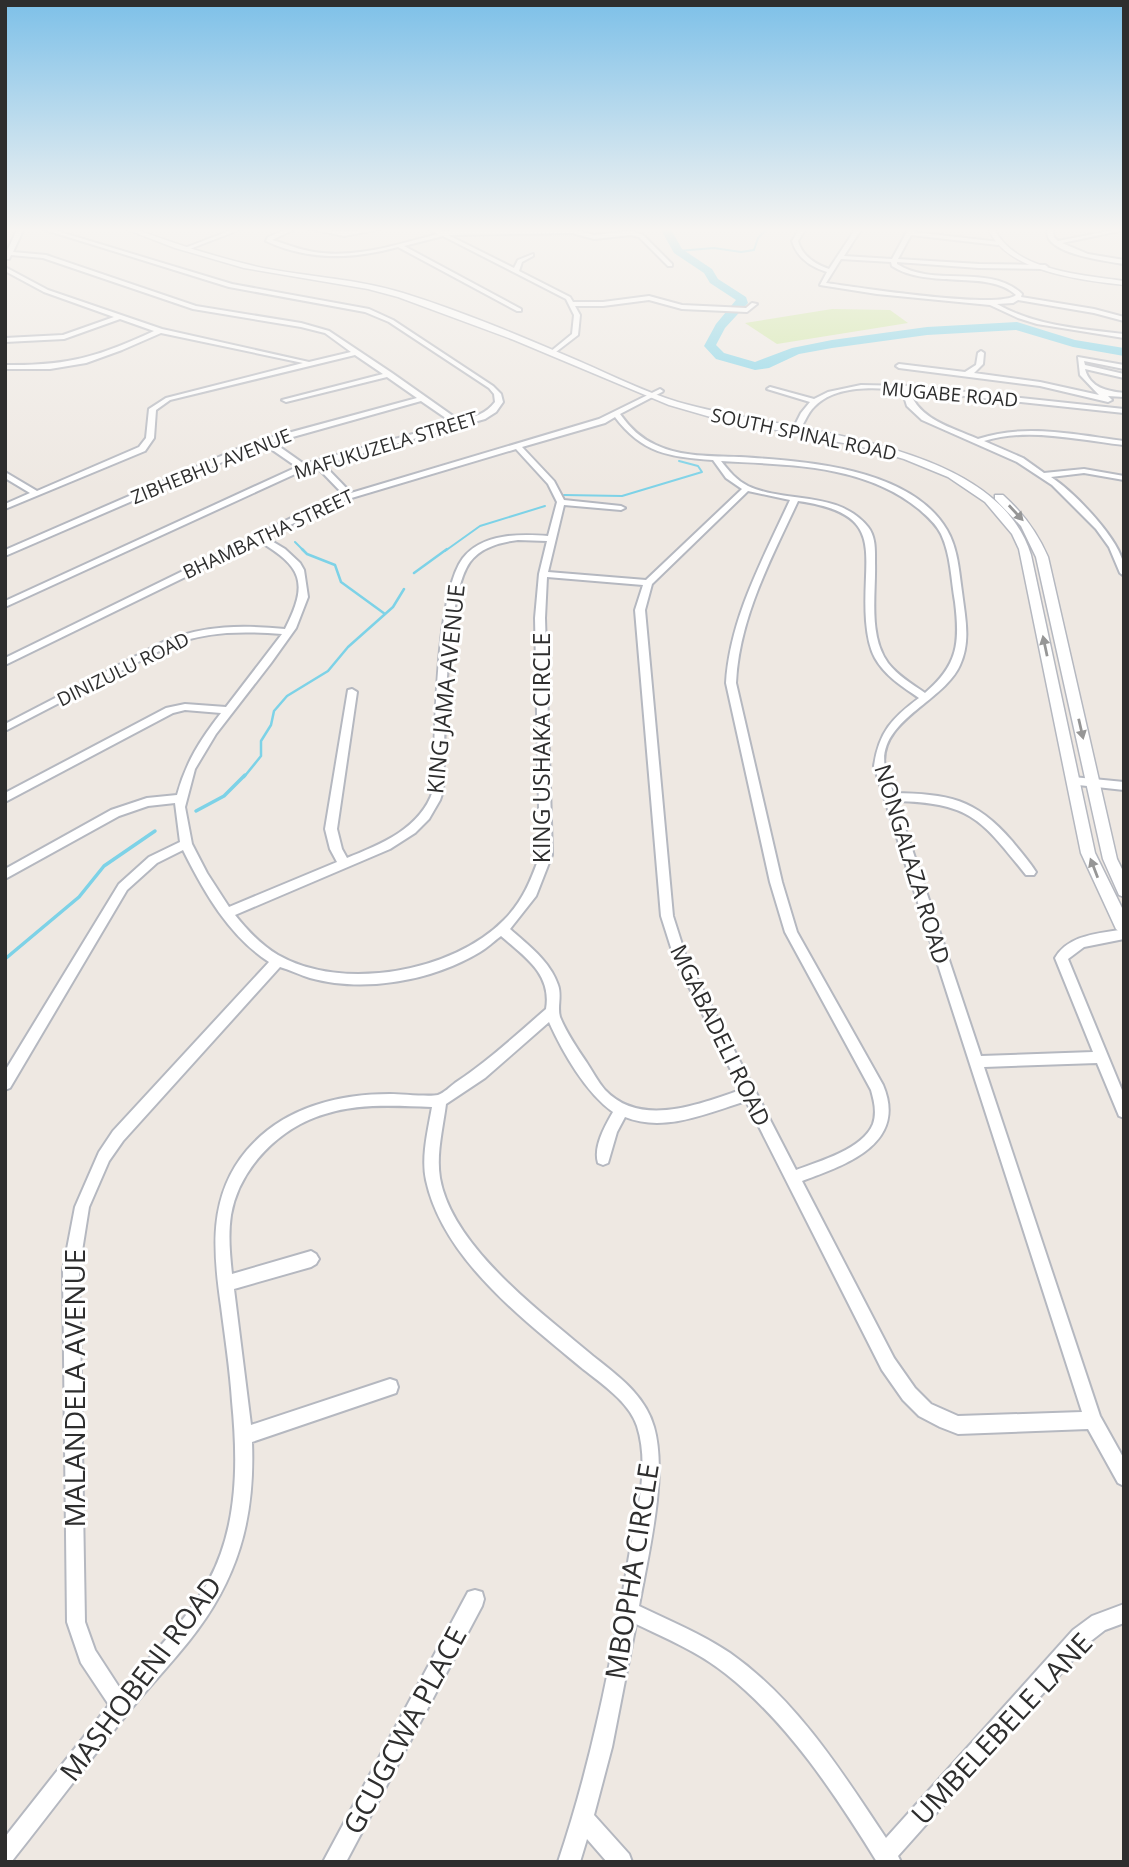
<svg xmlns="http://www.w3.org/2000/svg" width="1129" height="1867" font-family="'Open Sans',sans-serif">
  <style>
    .pitch { fill: #cde69f }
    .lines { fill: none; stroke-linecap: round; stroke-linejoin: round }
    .stream-far2 { stroke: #7dd2e7; stroke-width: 2 }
    .stream-far1 { stroke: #7dd2e7; stroke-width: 2.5 }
    .stream { stroke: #7dd2e7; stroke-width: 3.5 }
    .river { fill: #7dd2e7; fill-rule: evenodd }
    .minor-casing { stroke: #b5b8c0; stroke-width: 4 }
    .tertiary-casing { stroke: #b5b8c0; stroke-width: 3 }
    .minor { fill: #fff; fill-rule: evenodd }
    .tertiary { fill: #fff; fill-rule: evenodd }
    .oneway { fill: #969696 }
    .labels { text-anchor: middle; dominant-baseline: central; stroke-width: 6; stroke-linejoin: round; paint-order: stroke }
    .far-street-label { font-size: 19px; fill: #2e2e2e; stroke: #fff }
    .street-label { font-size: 23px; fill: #2e2e2e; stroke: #fff }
    .near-street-label { font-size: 28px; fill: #2e2e2e; stroke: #fff }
  </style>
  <rect width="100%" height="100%" fill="#eee8e2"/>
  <path class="pitch" d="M832,309L890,310L908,323L777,344L745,323Z"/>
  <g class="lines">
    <path class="stream-far2" d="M678,251L714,248L741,252L754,250L758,238L768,228
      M564,495L622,496L702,472L698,466L679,461
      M295,542L304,551
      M445,551L480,526L545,506"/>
    <path class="stream-far1" d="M302,549L307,554L335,565L341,582L385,614
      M414,573L447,549
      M244,777L261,756V741L271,725L274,711L287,696L328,671L348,647L393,607L404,589"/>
    <path class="stream" d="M196,811L224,796L245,775
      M5,959L79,897L104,866L155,831"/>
    <path class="river" d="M660,228H670L682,249L712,269L718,279L746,297L748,303L725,328L716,345L724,353L755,362L792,348L832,340L927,327L1017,322L1075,340L1124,348V356L1073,347L1016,330L927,335L832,348L799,354L769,368L755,370L716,359L704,346L716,324L736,300L710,283L704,273L674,253Z"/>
    <g class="minor-casing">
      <path id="minor" d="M18,228H24L13,252L46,255L196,306L301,323L329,331L392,373L460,421C474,417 486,414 495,402L494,394L489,388L389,322L365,312L229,287L39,228H47L232,284L369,309L393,320L493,386L501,394L503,402L496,412L485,419L323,464L351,493L599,419L660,389L663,391L662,392L620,414C630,428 640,438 656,445C681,457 712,456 739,457C804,461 910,467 947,530C958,549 959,571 962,592C965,617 971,641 960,665C944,702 876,721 885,768C887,777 891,785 893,793C948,794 975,798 1012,841C1020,851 1029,861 1036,872L1034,875H1026C981,819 971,803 896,801L981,1056L1093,1052L1055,958C1069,934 1099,934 1124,929V939L1084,947L1068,959L1124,1095V1118L1119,1116L1097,1063L984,1067L1100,1416L1124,1459V1486L1118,1483L1088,1429L958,1434L940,1427L919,1416L903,1400L882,1370L746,1101C708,1113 664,1133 625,1117L617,1132L608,1163L603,1165L598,1163C593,1147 605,1126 613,1112C586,1093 563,1053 549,1022L485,1078L446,1104C443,1128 436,1154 440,1178C452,1247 542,1313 593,1356C618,1376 645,1395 654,1427C668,1476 648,1555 639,1606C670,1621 702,1634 730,1653C796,1699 842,1772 886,1838L1073,1630L1092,1616L1124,1604V1623L1105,1630L1087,1644L898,1856L901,1862H877C835,1794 788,1723 726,1674C699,1652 667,1639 636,1624L612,1747L594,1815L629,1854L632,1862H607L587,1839L580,1862H558C591,1764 611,1664 628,1562C635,1519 651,1469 637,1426C629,1402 602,1384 583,1369C524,1320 443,1259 426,1180C421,1157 428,1130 432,1107C397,1106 360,1103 325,1114C280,1127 239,1168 231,1215C228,1235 230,1255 232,1274L311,1251L316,1254L319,1259L316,1264L311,1267L234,1289L251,1425L390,1379L396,1381L398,1387L396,1393L252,1442C255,1519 238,1580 189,1641C169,1666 147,1689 127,1714C88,1762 51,1812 12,1861L5,1862V1837L109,1705L81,1663L67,1622L63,1270L75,1207L99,1152L113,1131L269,962C229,936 204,892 183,850L157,863L127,890L10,1088L5,1090V1071L119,884L149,857L180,842L175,803L148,806L119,816L5,879V869L111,810L147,798L177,795C186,762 200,740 221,713L185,710L173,713L5,802V793L166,708L185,704L226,707L282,634C243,631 208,631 171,645L5,731V724L165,641C205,625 243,625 285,629C309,582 302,567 259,541L5,665V658L332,498L344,495L316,466L306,469L5,607V601L297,467L271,449V445H277L304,464L453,423L421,401L257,447L5,556V550L251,443L417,398L387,377L286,402L282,400L383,374L355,355L170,400L156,410L154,438L145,451L5,509V504L30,493L5,478V472L37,491L139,447L146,438L149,409L166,398L303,363L161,333L122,350L86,363L50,369H5V365C67,366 98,357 154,331L120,319L64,339L5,342V338L63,335L114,317L44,292L5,271V267L48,290L162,329L309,362L351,352L325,333L301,327L193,309L43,258L11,255L9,259H5L6,253ZM615,417C642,453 669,457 713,460L726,478L742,489L646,580L548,572L564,505L621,510L625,508L621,506L564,500L554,481L522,447L605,423ZM516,449L548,484L557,502L548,536C520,534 483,533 463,558C435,595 435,741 433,791C420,829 381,844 347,858L342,849L337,829L357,692L352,689L348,690L325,829L330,849L337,862L229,907L207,873L192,844L185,807L195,769L216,734L271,663L296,628L308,597L304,570L300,563L285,549L265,537L338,502ZM721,461C789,465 865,464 920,510C928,517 936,524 941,534C951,555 951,580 955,602C960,643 958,665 925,693C912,684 897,675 888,663C868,636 876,593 875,563C875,551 876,537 868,527C838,490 787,504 748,486C736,480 729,471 721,461ZM748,491L790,500C763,559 730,618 726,683L770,882L785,932L871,1090C874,1101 877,1112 873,1124C863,1149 820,1161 796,1170L686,957L673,916L645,610L652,584ZM798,501C889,514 861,553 866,621C867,633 869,647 875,658C885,676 903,687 919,698C892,718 879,732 874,766L1082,1412L958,1416L931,1404L915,1388L894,1358L802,1181C845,1165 908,1144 883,1085L797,932L782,882L736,683C739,618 771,559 798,501ZM518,540L547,541L539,574L535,618L540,855C531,880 523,901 504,920C453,972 342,992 278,955C261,945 247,930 235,915L390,849L415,833L429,819L440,800L443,791C445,742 444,598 470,562C481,547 501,542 518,540ZM547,577L643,585L635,610L661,916L674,957L741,1090C699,1104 641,1128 605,1090C598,1082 593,1072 587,1063C577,1048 567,1034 560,1017C557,1007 562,996 558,985C550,961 528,945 510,929L536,896L552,855L545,618ZM501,936C525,957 552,974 546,1009C516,1035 488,1061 455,1083C451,1086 444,1093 438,1095C429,1097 401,1094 390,1094C337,1094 283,1108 247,1150C208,1196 213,1251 221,1306C225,1338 230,1369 232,1401C237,1452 238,1505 221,1553C203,1606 157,1648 121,1690L95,1650L85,1622L79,1270L89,1207L109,1161L123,1141L280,967C290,970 300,975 310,978C364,993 432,981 480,952C487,948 494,941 501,936Z
        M237,228H244L187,250L182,249Z
        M290,228H297L272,240C286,244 300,250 314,252C356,259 398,244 438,234L428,228H435L444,232L452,230L572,229L594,235L631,231L643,235L672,264V266H668L639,237L631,235L594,239L572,233L448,235L514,268L518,260L533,254V256L522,262L519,271L570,297L573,302H603L649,296L682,305L746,308L752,303L757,304L747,312L682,309L649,300L603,306H575L580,315L578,335L552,355L550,354V352L572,334L574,315L566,299L443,236L404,246L521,309V311H517L398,247C355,259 308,261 266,241L268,237Z
        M306,228L344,232L386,228L344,236Z
        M800,228H806L798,241C802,256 815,264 829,269L856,228H862L844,256L892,259L909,228H915L913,232L1000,242L998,245L911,235L898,259L979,264L1045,265L1048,267L1045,269L979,268L897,262V264C934,288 989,263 1022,294L1021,297L1094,309L1124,317V321L1094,313L1018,300L1013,303L997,304C1035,326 1081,329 1124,334V338L1037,324L1018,318L990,305L877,294L820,285L827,272C811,267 797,258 792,241ZM841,259L891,262L892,266C929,290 989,269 1016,295C999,310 856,287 826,283Z
        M1046,228H1052L1054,237L1058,241L1124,228V230L1062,243L1088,254L1124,260V264C1104,261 1060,255 1049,239C1048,238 1047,230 1046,228Z
        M981,351L984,353L983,364L974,373L1040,382L1099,395L1080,375L1078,357L1124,365V369L1084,361L1085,365L1124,374V378L1085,369C1090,388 1107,391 1124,393V397L1108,396L1112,400L1108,402L1040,386L899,368L896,366L899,364L965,372L976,365L978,353Z
        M861,385L910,386L1124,409V413L909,390C919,420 951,427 978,439C1025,423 1076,435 1124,441V445C1079,440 1028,427 984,441L1023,458L1044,473L1084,469L1124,476V480L1084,473L1051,477C1073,491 1114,534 1122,559C1124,564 1124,570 1124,576L1120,573L1109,547L1096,529L1052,485L1017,462L922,420L907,406L902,390C874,387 836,385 815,406C806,414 804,427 796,433L792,431L801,413L810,402L767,389L770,387L814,399L828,392Z
        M1073,777L1124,782V790L1069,784L1068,781Z
        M475,1590L482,1592L484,1599L482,1606L346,1862H323L468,1592Z"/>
    </g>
    <g class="tertiary-casing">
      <path id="tertiary" d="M123,228H132C175,244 218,258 263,268C310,277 358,279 403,293C464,312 523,337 581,362C613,376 645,392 678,402C778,432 995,436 1031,555L1095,853L1124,912V935L1116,929L1081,853L1019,549L1012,534L985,502L948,477L904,459L859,446L714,418L669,405L514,340L398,297L368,289L244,268L175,248Z
        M988,228H994C1014,271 1082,275 1124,281V285C1082,280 1005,272 988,228Z
        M995,495H1003C1023,513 1037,532 1048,557L1117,859L1124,873V897L1119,895L1103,859L1036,557L1021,526L995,499Z"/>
    </g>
    <use href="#minor" class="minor"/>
    <use href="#tertiary" class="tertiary"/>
  </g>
  <defs><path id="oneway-solid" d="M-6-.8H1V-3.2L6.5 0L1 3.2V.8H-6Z" transform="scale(1.75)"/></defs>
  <g class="oneway">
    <use href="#oneway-solid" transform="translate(1016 513) rotate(47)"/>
    <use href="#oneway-solid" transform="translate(1045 646) rotate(-102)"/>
    <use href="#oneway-solid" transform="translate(1081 729) rotate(77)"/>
    <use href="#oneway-solid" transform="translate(1094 868) rotate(-111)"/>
  </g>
  <linearGradient id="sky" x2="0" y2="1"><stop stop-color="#7dc0e8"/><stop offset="0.47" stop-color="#f7f5f2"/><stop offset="1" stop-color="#f7f5f2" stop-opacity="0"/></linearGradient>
  <rect width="1129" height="489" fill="url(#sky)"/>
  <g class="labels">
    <g class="far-street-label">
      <text transform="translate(950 394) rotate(5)">MUGABE ROAD</text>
      <text transform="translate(804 434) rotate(12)">SOUTH SPINAL ROAD</text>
      <text transform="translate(386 445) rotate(-17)">MAFUKUZELA STREET</text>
      <text transform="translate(211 466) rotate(-22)">ZIBHEBHU AVENUE</text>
      <text transform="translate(268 534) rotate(-25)">BHAMBATHA STREET</text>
      <text transform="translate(123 669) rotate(-26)">DINIZULU ROAD</text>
    </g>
    <g class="street-label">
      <text transform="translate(445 689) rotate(-84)">KING JAMA AVENUE</text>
      <text transform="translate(541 748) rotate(-90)">KING USHAKA CIRCLE</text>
      <text transform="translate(913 864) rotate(73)">NONGALAZA ROAD</text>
      <text transform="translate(721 1035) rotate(64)">MGABADELI ROAD</text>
    </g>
    <g class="near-street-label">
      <text transform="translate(74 1388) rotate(-90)">MALANDELA AVENUE</text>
      <text transform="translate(631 1571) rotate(-81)">MBOPHA CIRCLE</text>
      <text transform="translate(140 1678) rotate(-53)">MASHOBENI ROAD</text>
      <text transform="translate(1001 1728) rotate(-47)">UMBELEBELE LANE</text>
      <text transform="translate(404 1730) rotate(-62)">GCUGCWA PLACE</text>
    </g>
  </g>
  <rect width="1129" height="1867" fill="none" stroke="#2e2e2e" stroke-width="14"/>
</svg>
